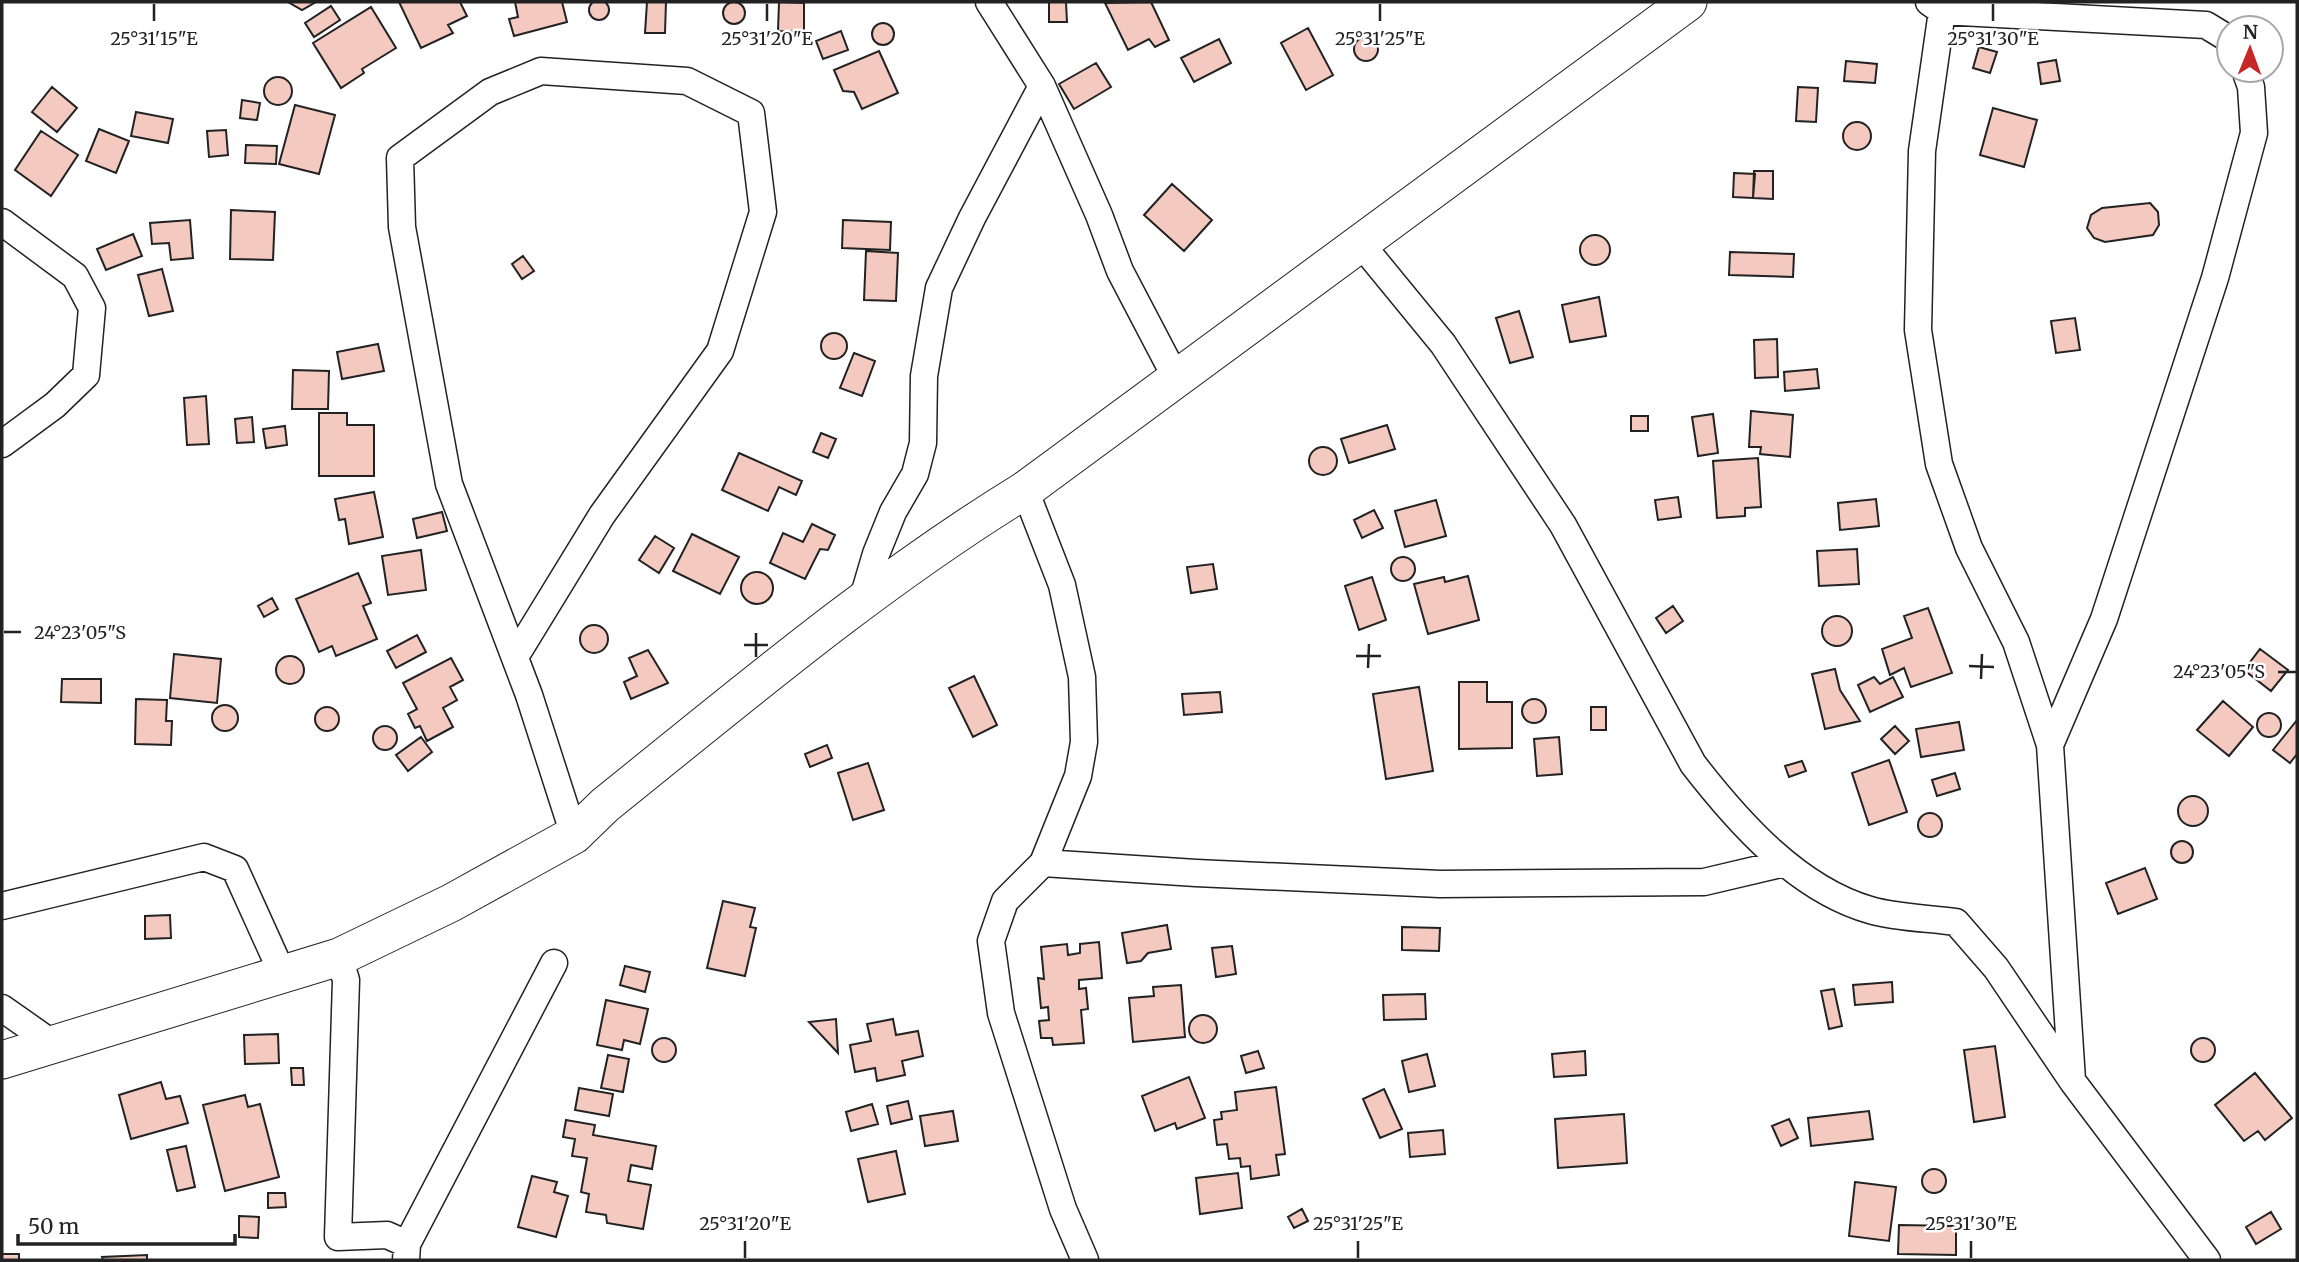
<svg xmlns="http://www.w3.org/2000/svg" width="2299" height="1262" font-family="Merriweather,serif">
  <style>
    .building { fill: #f3c9c0; stroke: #222; stroke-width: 2 }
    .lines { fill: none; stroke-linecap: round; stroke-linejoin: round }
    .street-casing { stroke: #222; stroke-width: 29 }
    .secondary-casing { stroke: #222; stroke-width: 39 }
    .street { stroke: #fff; stroke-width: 26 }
    .secondary { stroke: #fff; stroke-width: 37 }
    .ticks { fill: none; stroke: #222; stroke-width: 2.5 }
    .ticks-label { font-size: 18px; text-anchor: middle; fill: #222; stroke: #fff; stroke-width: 5; stroke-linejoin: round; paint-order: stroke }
  </style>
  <rect width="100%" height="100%" fill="#fff"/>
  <path class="building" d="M589 10a10 10 0 1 1 20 0a10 10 0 1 1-20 0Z
    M723 13a11 11 0 1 1 22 0a11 11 0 1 1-22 0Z
    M288,2H316L302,10Z
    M399,2H460L467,16L448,25L453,33L421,48Z
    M515,2H562L567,22L514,36L509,19L518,17Z
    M647,2H666L665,33H645Z
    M779,2L804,3V32L778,31Z
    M1049,2H1066L1067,22H1049Z
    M1151,2L1169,40L1155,47L1149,39L1128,50L1105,3Z
    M331,6L340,20L314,37L305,23Z
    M371,7L396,48L362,69L364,73L341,88L313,43Z
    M872 34a11 11 0 1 1 22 0a11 11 0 1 1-22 0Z
    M1308,28L1333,75L1306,90L1281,43Z
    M841,31L848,50L823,59L816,41Z
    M1354 49a12 12 0 1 1 24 0a12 12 0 1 1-24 0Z
    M1219,39L1231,63L1194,82L1181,58Z
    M1979,47L1997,52L1990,73L1973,68Z
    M879,51L898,93L862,109L854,92L843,91L834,70Z
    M2056,60L2060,81L2041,84L2038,63Z
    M1846,61L1877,64L1875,83L1844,81Z
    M1096,63L1111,87L1074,109L1059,84Z
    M264 91a14 14 0 1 1 28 0a14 14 0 1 1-28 0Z
    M52,87L77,108L57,132L32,112Z
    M1798,87L1818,88L1816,122L1796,121Z
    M242,100L260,103L257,120L240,118Z
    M295,105L335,115L319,174L279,164Z
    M1993,108L2037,120L2024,167L1980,155Z
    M136,112L173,119L168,143L131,136Z
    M1843 136a14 14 0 1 1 28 0a14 14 0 1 1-28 0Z
    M99,129L129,141L116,173L86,161Z
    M226,130L228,155L209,157L207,131Z
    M41,131L78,155L51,196L15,170Z
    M246,145L277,146L276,164L245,163Z
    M1754,171H1773V199L1753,198Z
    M1734,173L1755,174L1753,198L1733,197Z
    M1172,184L1212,220L1184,251L1144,215Z
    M2150,203L2158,212L2159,225L2153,235L2105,242L2094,238L2087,228L2091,215L2102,208Z
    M231,210L275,212L273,260L230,259Z
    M190,220L193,258L171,260L169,243L152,244L150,223Z
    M843,220L891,222L890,250L842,248Z
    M133,234L142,256L106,270L97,249Z
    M1580 250a15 15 0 1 1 30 0a15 15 0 1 1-30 0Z
    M866,251L898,253L896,301L864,300Z
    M1730,252L1794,254L1793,277L1729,275Z
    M523,256L534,271L522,279L512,264Z
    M162,269L173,311L149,316L138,275Z
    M1599,297L1606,336L1570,342L1562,305Z
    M1519,311L1533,357L1510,363L1496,318Z
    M2075,318L2080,350L2056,353L2051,321Z
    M821 346a13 13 0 1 1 26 0a13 13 0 1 1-26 0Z
    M1777,339L1778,377L1755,378L1754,340Z
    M378,344L384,371L342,379L337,352Z
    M854,353L875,361L862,396L840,388Z
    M1817,369L1819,388L1785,391L1784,372Z
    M293,370L329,371L328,409H292Z
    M206,396L209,444L187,445L184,398Z
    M1751,411L1793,415L1790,457L1760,454L1761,447H1749Z
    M319,413H347V425H374V476H319Z
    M1713,414L1718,453L1698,456L1692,417Z
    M1631,416H1648V431H1631Z
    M252,417L254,442L237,443L235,419Z
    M1387,425L1395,449L1349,463L1341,439Z
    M285,426L287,445L266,448L263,429Z
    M821,433L836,439L828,458L813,452Z
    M1309 461a14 14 0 1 1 28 0a14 14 0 1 1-28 0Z
    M739,453L802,481L796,495L779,487L768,511L722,490Z
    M1758,458L1761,507L1745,508V516L1717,518L1713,461Z
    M374,492L383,537L349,544L345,519L339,520L335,499Z
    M1678,497L1681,517L1658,520L1655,500Z
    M1876,499L1879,526L1840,530L1838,503Z
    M1436,500L1446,536L1405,547L1395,511Z
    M1374,510L1383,528L1362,538L1354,520Z
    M442,512L447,531L417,538L413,519Z
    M812,524L835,535L828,550L820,549L805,579L770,563L783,533L803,542Z
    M692,534L739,557L720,594L673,571Z
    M655,536L674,548L659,573L639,560Z
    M1857,549L1859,584L1819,586L1817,551Z
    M421,550L426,590L388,595L382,556Z
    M1391 569a12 12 0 1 1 24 0a12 12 0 1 1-24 0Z
    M1213,564L1217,589L1191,593L1187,567Z
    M741 588a16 16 0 1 1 32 0a16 16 0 1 1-32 0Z
    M358,573L371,603L363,606L377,639L336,656L332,646L319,652L296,599Z
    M1468,576L1479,620L1428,634L1414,584L1444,577L1445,582Z
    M1372,577L1386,620L1359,630L1345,586Z
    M272,598L278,609L264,617L258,606Z
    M1673,606L1683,621L1666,633L1656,618Z
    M1928,608L1952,673L1911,687L1904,668L1890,675L1882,649L1912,638L1904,616Z
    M1822 631a15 15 0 1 1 30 0a15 15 0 1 1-30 0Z
    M580 639a14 14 0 1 1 28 0a14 14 0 1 1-28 0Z
    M417,635L426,652L396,668L387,651Z
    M2260,649L2288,670L2271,691L2244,670Z
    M648,650L668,683L631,699L624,682L637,676L629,658Z
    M174,654L221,659L217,703L170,698Z
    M276 670a14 14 0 1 1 28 0a14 14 0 1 1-28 0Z
    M451,658L463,680L450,687L457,700L443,708L453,727L427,741L420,726L415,728L408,714L417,709L403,683Z
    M1835,669L1840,690L1860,721L1825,729L1812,674Z
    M974,676L997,725L973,737L949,688Z
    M1874,677L1880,684L1893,677L1903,697L1870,712L1858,685Z
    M62,679H101V703L61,702Z
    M1459,682H1487V702H1512V748L1459,749Z
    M1419,687L1433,771L1386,779L1373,694Z
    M1220,692L1222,712L1184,715L1182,694Z
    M1522 711a12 12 0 1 1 24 0a12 12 0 1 1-24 0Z
    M136,699L167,700L166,721H172L171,745L135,744Z
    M2223,701L2253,727L2229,756L2197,730Z
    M212 718a13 13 0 1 1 26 0a13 13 0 1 1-26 0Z
    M315 719a12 12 0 1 1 24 0a12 12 0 1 1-24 0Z
    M1591,707H1606V730H1591Z
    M2257 725a12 12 0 1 1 24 0a12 12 0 1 1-24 0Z
    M2297,720V754L2290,763L2273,750Z
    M1959,722L1964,750L1921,757L1916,729Z
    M373 738a12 12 0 1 1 24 0a12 12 0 1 1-24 0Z
    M1895,726L1909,741L1895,754L1881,739Z
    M421,737L432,752L408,771L396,755Z
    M1559,737L1562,774L1537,776L1534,739Z
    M827,745L832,758L810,767L805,754Z
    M1889,760L1907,812L1869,825L1852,773Z
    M1802,761L1806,771L1789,777L1785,766Z
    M868,763L884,810L853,820L838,773Z
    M1955,773L1960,789L1937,796L1932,780Z
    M2178 811a15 15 0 1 1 30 0a15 15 0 1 1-30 0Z
    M1918 825a12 12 0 1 1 24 0a12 12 0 1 1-24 0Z
    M2171 852a11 11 0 1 1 22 0a11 11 0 1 1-22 0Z
    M2145,868L2157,899L2118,914L2106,883Z
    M723,901L755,908L750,927L756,928L745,976L707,968Z
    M170,915L171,938L145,939V916Z
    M1167,925L1171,949L1148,953L1141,961L1127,963L1122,933Z
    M1402,927L1440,928L1439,951L1402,950Z
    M1099,942L1102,978L1079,980V989L1086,988L1088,1009L1081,1010L1084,1043L1053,1045L1052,1038H1041L1039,1021L1049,1020L1048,1007L1041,1008L1038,978L1044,979L1041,947L1067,944L1068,955L1080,953V944Z
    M1232,946L1236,974L1216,977L1212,948Z
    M625,966L650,972L645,992L620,985Z
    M1892,982L1893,1002L1855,1005L1853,985Z
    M1181,985L1185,1037L1133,1042L1129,998L1154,996L1153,987Z
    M1834,989L1842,1026L1829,1029L1821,991Z
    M1425,994L1426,1019L1384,1020L1383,995Z
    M606,1000L648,1009L640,1044L624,1040L622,1050L597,1045Z
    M1189 1029a14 14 0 1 1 28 0a14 14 0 1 1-28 0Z
    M836,1019L838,1053L809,1022Z
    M893,1019L896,1035L918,1031L923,1056L902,1061L905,1075L877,1081L875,1068L855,1072L850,1045L871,1041L867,1024Z
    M278,1034L279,1063L245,1064L244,1035Z
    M652 1050a12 12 0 1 1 24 0a12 12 0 1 1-24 0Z
    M2191 1050a12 12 0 1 1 24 0a12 12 0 1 1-24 0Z
    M1995,1046L2005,1117L1974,1122L1964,1050Z
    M1258,1051L1264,1068L1246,1073L1241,1056Z
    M1585,1051L1586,1075L1554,1077L1552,1054Z
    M1427,1054L1435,1086L1409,1092L1402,1061Z
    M608,1055L629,1059L623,1092L601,1088Z
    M291,1068H303L304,1085H292Z
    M2255,1073L2292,1118L2265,1140L2258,1131L2244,1141L2215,1105Z
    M1189,1077L1205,1118L1177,1129L1175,1123L1155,1131L1142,1096Z
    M161,1082L166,1099L180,1096L188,1123L131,1139L119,1095Z
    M1276,1087L1285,1154L1276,1155L1279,1175L1251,1179L1250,1166L1241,1167L1240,1158L1229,1159L1227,1144L1217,1145L1214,1120L1222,1119L1221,1112L1237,1110L1235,1092Z
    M579,1088L613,1094L609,1116L575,1110Z
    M1384,1089L1402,1129L1380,1138L1363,1099Z
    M245,1095L248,1107L260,1104L279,1177L225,1191L203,1105Z
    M908,1101L912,1119L891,1124L887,1106Z
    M872,1104L878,1124L851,1131L846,1112Z
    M953,1111L958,1141L925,1146L920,1116Z
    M1869,1111L1873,1139L1811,1146L1808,1118Z
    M1624,1114L1627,1163L1558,1168L1555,1119Z
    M1789,1119L1798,1138L1781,1146L1772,1126Z
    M566,1120L595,1125L593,1135L656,1146L652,1169L631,1165L628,1181L651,1185L643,1229L607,1223L606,1215L586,1212L589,1194L581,1192L587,1158L572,1156L575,1139L563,1137Z
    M1443,1130L1445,1154L1410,1157L1408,1133Z
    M186,1146L195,1187L177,1191L167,1150Z
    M896,1151L905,1194L868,1202L858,1159Z
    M1922 1181a12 12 0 1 1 24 0a12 12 0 1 1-24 0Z
    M1238,1173L1242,1208L1200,1214L1196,1178Z
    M532,1176L557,1182L554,1192L568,1196L556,1237L518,1227Z
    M1855,1182L1896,1187L1889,1241L1849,1236Z
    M268,1193H285L286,1207L268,1208Z
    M1302,1209L1308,1221L1294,1228L1288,1217Z
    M2271,1212L2281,1229L2256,1244L2246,1227Z
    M239,1216L259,1217L258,1238L239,1237Z
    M1899,1225L1956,1226V1255L1898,1254Z
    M2,1254H19V1260H2Z
    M147,1255V1260H103L102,1257Z"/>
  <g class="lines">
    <g class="street-casing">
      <path id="street" d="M989,2L1042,86L1099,215L1120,271L1176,378
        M1929,2L1942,11L2206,25L2229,39
        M1942,11L1922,151L1918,330L1939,464L1969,548L2016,642L2050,745L2072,1080
        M2,222L75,276L92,308L86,375L55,405L2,444
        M1361,244L1443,344L1563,525L1693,764C1738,822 1797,889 1870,910C1897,918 1928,918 1956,922L1996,968L2073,1082L2207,1260
        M1025,490L1062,585L1082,677L1084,742L1078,776L1043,863L1005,901L991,941L1001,1013L1063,1209L1085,1260
        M863,598L876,554L893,512L915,474L923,443L924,376L939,288L972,218L1042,86
        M515,657L602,515L720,351L763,212L751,113L687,81L541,71L490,92L400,158L402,227L449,484L529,695L574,835
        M2050,745L2104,619L2215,278L2254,133L2251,87L2245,70
        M1043,863L1196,873L1440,884L1704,882L1785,863
        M2,906L204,857L235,869L283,975
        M339,957L346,980L338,1237L387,1235L407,1244L406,1260
        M2,1008L53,1044
        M407,1244L554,963"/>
    </g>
    <g class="secondary-casing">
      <path id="secondary" d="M2,1060L339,957L451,903L574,835L605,805C742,695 875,582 1025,490L1688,2"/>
    </g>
    <use href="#street" class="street"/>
    <use href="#secondary" class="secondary"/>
  </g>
  <path class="ticks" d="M154,21V4M767,21V4M1380,21V4M1993,21V4M4,632H21M744,645H768M1356,656H1381M756,657V633M1969,666L1994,667M1368,668L1369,644M2278,672H2296M1981,679L1982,654M745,1258V1241M1358,1258V1241M1971,1258V1241"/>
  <g class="ticks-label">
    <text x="154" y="45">25°31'15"E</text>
    <text x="767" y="45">25°31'20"E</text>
    <text x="1380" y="45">25°31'25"E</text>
    <text x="1993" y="45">25°31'30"E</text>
    <text x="80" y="639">24°23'05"S</text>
    <text x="2219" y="678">24°23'05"S</text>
    <text x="745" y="1230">25°31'20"E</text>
    <text x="1358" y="1230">25°31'25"E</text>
    <text x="1971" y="1230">25°31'30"E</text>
  </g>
  <rect width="2299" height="1262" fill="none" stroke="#222222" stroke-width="7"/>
  <g transform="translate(2250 49) rotate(1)"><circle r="33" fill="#ffffff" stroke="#a7a7a7" stroke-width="2"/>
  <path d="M0-5L12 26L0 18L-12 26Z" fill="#c62828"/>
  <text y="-10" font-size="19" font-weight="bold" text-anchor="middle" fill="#222222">N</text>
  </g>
  <path d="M18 1234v10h217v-10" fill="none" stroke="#222222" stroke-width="3.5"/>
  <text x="28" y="1234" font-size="21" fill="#222222" stroke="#ffffff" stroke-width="5" paint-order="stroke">50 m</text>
</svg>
